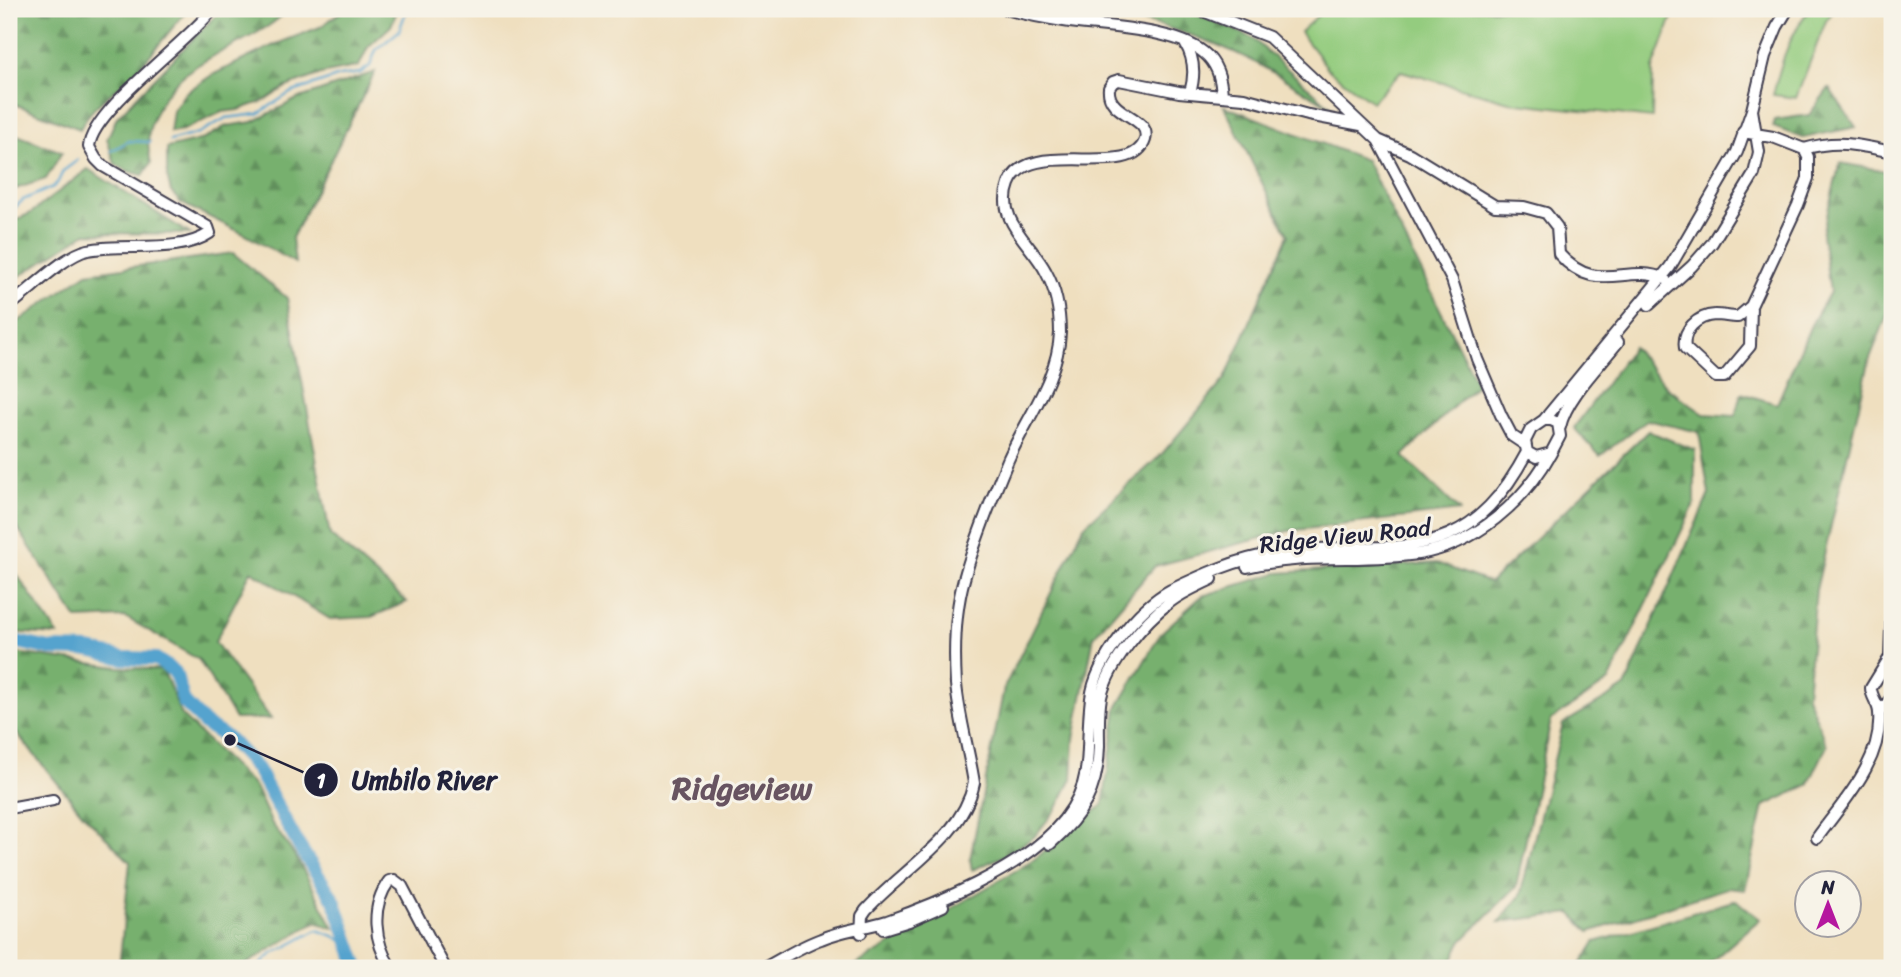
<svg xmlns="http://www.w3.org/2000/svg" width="1901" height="977" font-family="Sriracha,sans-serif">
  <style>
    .grass { fill: #94cc7f; stroke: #5b775d; stroke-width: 2 }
    .forest { fill: url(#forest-firs); stroke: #4c6954; stroke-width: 2 }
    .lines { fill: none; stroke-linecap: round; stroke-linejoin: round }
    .stream { stroke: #54a3ce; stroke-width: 2.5 }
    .river { stroke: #54a3ce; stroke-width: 14 }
    .minor-casing { stroke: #413e4f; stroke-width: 14 }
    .minor { stroke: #fff; stroke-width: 10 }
    .labels { text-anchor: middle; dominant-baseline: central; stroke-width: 6; stroke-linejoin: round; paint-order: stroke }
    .street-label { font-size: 24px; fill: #22223b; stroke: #f7f3e8 }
    .district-label { font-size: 32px; font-weight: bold; fill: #685461; stroke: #f7f3e8 }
    .leader { fill: none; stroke: #22223b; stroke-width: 2.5 }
    .callout-dot { fill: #22223b; stroke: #f7f3e8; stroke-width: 2.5 }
    .mark-label { font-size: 21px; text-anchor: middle; font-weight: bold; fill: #fff }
    .callout-label { font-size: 26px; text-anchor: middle; font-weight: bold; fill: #22223b; stroke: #f7f3e8; stroke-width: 6; stroke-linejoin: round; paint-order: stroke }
  </style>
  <defs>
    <pattern id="forest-firs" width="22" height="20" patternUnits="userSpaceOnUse" patternTransform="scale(1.75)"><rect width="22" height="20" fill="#77b06e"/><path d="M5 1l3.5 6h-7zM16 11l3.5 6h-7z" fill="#618f5c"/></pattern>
  </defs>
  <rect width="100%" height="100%" fill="#f7f3e8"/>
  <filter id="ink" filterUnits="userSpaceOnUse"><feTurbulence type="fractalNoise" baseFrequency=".0143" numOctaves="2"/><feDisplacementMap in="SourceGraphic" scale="14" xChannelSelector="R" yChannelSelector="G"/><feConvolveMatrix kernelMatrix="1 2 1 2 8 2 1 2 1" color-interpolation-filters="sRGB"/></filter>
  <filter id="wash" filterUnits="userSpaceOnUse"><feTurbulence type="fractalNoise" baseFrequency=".00686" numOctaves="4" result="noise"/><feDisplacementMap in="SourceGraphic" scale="28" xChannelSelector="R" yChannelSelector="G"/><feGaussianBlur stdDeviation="1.57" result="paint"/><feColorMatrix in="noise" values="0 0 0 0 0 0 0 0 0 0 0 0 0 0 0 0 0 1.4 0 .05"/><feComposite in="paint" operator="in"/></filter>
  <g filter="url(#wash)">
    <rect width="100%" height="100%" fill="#efdfbf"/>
    <path class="grass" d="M1325,9H1675L1653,69L1652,118L1509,102L1401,71L1372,102L1330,71L1300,32Z
      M1810,9H1835L1826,21L1796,98L1773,95C1781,64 1789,34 1810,9Z"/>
    <path class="forest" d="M10,9H189C169,30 153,54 132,75C113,94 92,104 80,129L9,102Z
      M222,9H290C282,15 274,23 265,28C221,56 175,64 154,116C147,133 147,146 151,163L143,175L128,171L115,164L107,139L117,117Z
      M345,9H398L391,26L368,47L359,66L321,74L286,87L264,101L238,110L222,112L183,130L170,132L173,111L185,93L212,75L274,45L320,27Z
      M1074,9H1180L1206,18L1251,37L1332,108C1300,89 1268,67 1234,52C1184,30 1129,15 1074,9Z
      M375,72L292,238L295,263L244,234L181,203L171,192L167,176V148L204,139L226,126L253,122L297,99Z
      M1829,88L1856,127L1803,138L1773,127L1775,120L1809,115Z
      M1224,106L1366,160L1477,384L1403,456L1460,511L1288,531L1155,566L1094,636L1074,739L1072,779L1057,808L1034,837L1004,856L972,870L970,859L1004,688L1084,526L1162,454L1225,379L1288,235Z
      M9,132L62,152L46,179L9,191Z
      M1840,163L1892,172V303L1870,358L1816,590L1807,696L1827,746L1808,785L1764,806L1745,890L1727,888L1589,932L1571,913L1499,922L1520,896L1563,724L1625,687L1709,494L1699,432L1647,420L1600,456L1574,428L1633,347L1668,389L1704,414L1735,416L1741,393L1777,404L1811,325L1830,292L1822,234Z
      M88,169L190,234L86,233L9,283V223L31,213Z
      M233,253L287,298L330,535L407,602L371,617L330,619L251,571L215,642L271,719H235L199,660L125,617L77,619L9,515V328L87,273Z
      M1648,431L1695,450V503L1609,681L1551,720L1516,887L1460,943L1449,968L852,967L1032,861L1103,805L1117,708L1161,633L1202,596L1277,573L1437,563L1490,583Z
      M9,563L58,635L9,632Z
      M9,652L118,667L163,670L182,716L255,787L271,822L298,860L334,928L315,922L240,968H119L130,862L83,814L9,724Z
      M1736,900L1760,919L1704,968H1579L1595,942Z"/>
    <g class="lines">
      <path class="stream" d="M170,141L199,133L226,118L258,114L290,93L340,76L360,73L370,66L376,50L399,31L407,9
        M111,151L129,141L150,142
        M9,213L23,200L53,187L58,182L63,171L78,160
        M257,968L271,955L317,930L334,936L350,945"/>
      <path class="river" d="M9,640L50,649L89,650L123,658L156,659L175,672L184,702L205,724L230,740L257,769L299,846L334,900L358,968"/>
    </g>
  </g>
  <g filter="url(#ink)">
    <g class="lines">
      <g class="minor-casing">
        <path id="minor" d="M1006,9C1027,15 1049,19 1070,22C1107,27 1174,29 1203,52C1217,63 1221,78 1222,95
          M1198,9L1269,37L1378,140L1452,280L1477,359L1501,415L1512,436L1524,444
          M1185,43C1195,59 1195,76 1190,93
          M1743,132L1773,137L1804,149L1808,157V178L1798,205L1751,306L1738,317C1730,317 1723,315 1715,315C1697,316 1682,330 1685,348L1716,377H1724L1750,346L1751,306
          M1378,140L1410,154L1495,206L1524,207L1546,213L1557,227L1559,254C1597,297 1626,262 1665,279
          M1804,149C1838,139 1859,145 1892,152
          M1649,305L1692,266L1712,243L1754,174L1759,152L1752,110
          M9,306C30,291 64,255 88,250C125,242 178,255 210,233L208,227L103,166L96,159L89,147C92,110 188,42 213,9
          M1544,420L1670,267L1737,152L1752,110L1765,56L1777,27L1788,9
          M1544,420H1551L1558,423L1560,436L1551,453L1536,457L1527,452L1525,441L1531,429Z
          M1560,427C1566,398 1600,365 1618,342
          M1247,567C1304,553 1362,562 1418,554C1475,545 1524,502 1551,453
          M1880,712L1892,697
          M9,808L53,800
          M1817,838C1843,802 1883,761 1879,713C1879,704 1871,697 1871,688L1890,657L1892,600
          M1050,844C1083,815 1098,789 1099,746C1099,730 1098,713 1101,697C1108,665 1144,621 1170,602C1183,592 1198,586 1212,579
          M883,929L909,921L943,906
          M861,933L862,916L866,910C902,870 963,837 974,783C969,750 959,718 956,684C954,651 955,611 964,579C975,539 992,498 1008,460C1026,419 1058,379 1060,333C1060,311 1057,292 1046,272C1032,244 995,220 1009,184C1027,135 1132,182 1145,140C1152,116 1106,116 1109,88L1113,82L1119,80L1179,92L1244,98L1308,115L1361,125
          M391,968C374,942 370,907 389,881L394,880L402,886L445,968
          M764,968C783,958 801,946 821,939C842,930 865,928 887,921C939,903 1016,870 1054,831C1098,785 1084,754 1091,698C1096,660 1138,608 1171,590C1202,575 1237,559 1271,554C1385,534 1459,581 1527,452"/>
      </g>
      <use href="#minor" class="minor"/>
    </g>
  </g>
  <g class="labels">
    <g class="street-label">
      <text transform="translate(1345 536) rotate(-6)">Ridge View Road</text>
    </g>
    <g class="district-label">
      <text x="742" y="788">Ridgeview</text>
    </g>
  </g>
  <path class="leader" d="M230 740L321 780"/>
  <g class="callout-dot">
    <circle cx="230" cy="740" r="7"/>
    <circle cx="321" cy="780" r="18"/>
  </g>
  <g class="mark-label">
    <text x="321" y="788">1</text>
  </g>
  <g class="callout-label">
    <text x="424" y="789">Umbilo River</text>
  </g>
  <rect width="1901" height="977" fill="none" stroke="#f7f3e8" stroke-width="35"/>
  <g transform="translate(1828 904)"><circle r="33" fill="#f7f3e8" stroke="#a29fa3" stroke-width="2"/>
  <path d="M0-5L12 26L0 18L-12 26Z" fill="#b5179e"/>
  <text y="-10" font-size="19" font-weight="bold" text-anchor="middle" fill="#22223b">N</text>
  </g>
</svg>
